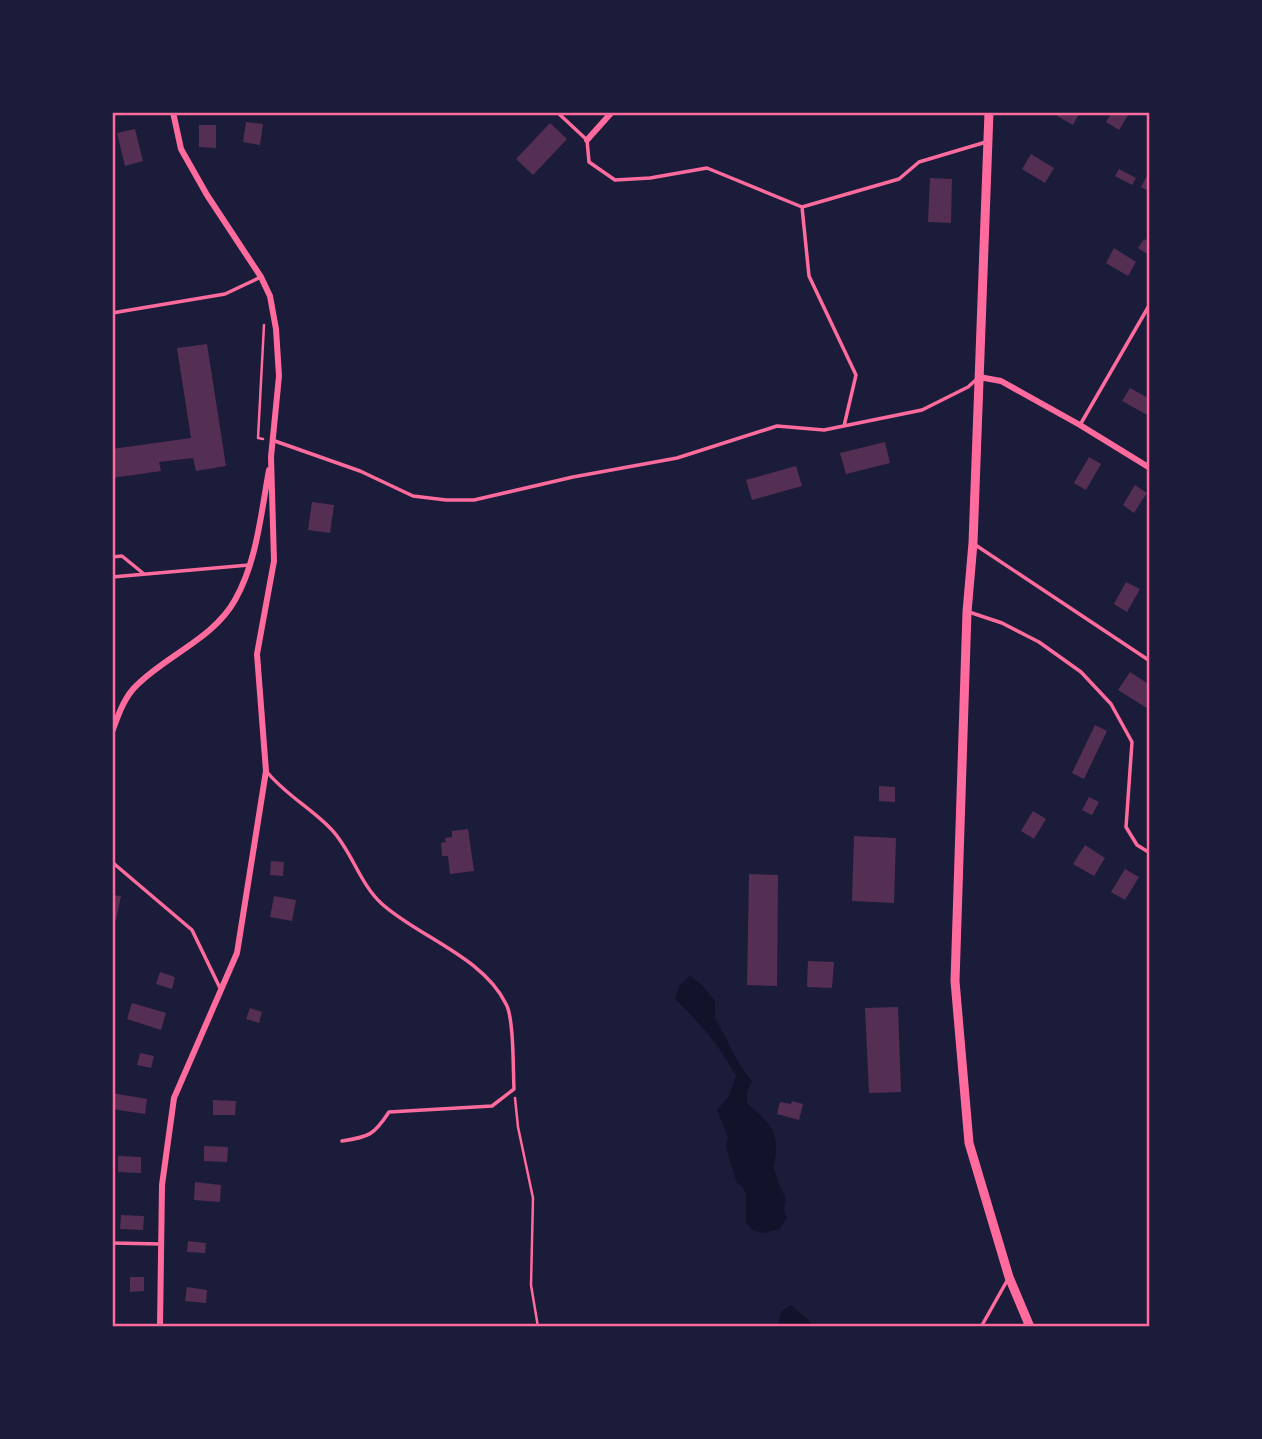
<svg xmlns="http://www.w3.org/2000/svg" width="1262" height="1439" font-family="'Nunito Sans',sans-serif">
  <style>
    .water { fill: #12122b }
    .building { fill: #542f53 }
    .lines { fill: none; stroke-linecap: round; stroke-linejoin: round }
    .path { stroke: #ff6b9d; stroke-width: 2.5 }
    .service { stroke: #ff6b9d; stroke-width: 3.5 }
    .minor { stroke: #ff6b9d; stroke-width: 6 }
    .secondary { stroke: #ff6b9d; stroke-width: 9 }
    .neatline { fill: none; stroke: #ff6b9d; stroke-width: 2.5 }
  </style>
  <rect width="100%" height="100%" fill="#1b1b3a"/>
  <path class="water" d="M690,976L701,984L715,1001V1018L741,1067L752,1081L747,1091V1103C771,1125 782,1133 773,1168C778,1178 779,1188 786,1198L784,1209L787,1218L779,1229L763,1233L753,1230L746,1223V1194L743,1187L737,1183L726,1147L728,1137L717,1110L729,1096L736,1076C720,1046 700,1023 675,999L679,986Z
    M791,1305L816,1327H778L781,1312Z"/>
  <path class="building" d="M1060,112H1080L1073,125L1057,116Z
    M1112,112H1130L1119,130L1106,122Z
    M246,122L263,124L260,145L243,142Z
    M550,123L567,139L533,175L516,159Z
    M199,125H216V148L199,147Z
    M135,129L143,161L125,166L117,133Z
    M1031,154L1054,168L1045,183L1022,169Z
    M1119,169L1136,178L1132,185L1115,176Z
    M1150,170V192L1141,187Z
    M930,178L952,179L951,223L928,222Z
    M1144,239L1150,243V256L1138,248Z
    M1114,248L1136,262L1128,276L1106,263Z
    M207,344L226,466L196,471L193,458L159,462L161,471L112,478V449L191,438L177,348Z
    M1130,388L1150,399L1149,416L1122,401Z
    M885,442L890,463L846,474L840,453Z
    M1089,457L1101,464L1086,490L1074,483Z
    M796,466L802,486L752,500L746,480Z
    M1135,485L1147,493L1134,513L1123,505Z
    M312,502L334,505L330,533L308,530Z
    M1126,582L1140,589L1127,612L1114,604Z
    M1130,672L1150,685V710L1118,690Z
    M1095,725L1107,731L1084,779L1072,773Z
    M879,786L895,787V802L879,801Z
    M1089,797L1099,802L1092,815L1082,810Z
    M1033,811L1046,819L1034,839L1021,831Z
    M468,829L474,871L450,874L448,856H442L441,843L446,842L445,838L452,837V831Z
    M854,836L896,838L894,903L852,901Z
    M1085,845L1105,858L1094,876L1073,864Z
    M271,861L284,862L283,876L270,875Z
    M1125,869L1139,877L1125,900L1111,892Z
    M749,874L778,875L777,986L747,985Z
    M112,895L121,896L116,920L112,919Z
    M274,896L296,900L292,921L270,917Z
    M808,961L834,962L832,988L807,987Z
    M160,972L175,977L172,989L156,984Z
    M132,1003L166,1013L161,1030L127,1019Z
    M898,1007L901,1092L869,1093L865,1008Z
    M250,1008L262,1012L259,1023L246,1019Z
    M140,1053L154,1056L151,1068L137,1065Z
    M112,1093L147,1099L145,1114L112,1109Z
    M213,1100L236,1101L235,1115H213Z
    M792,1101L803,1104L799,1120L777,1114L780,1102L791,1104Z
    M204,1146L228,1147L227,1162L204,1161Z
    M118,1156L141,1157V1173L118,1172Z
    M195,1182L221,1185L220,1202L194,1200Z
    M121,1215L144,1216L143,1230L120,1229Z
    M188,1241L206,1243L205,1253L187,1252Z
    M130,1277H144V1291L130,1292Z
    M187,1287L207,1290L206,1303L185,1301Z"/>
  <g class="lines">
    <path class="path" d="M263,439L258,438L264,325
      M515,1098L518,1127L533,1198L531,1285L538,1327"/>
    <path class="service" d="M557,112L587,140L589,162L615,180L650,178L707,168L802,207L899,179L919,162L986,142
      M802,207L809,276L856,375L844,426
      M112,313L225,294L261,277
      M1080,425L1150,304
      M272,440L360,471L413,496L446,500H474L573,477L677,458L777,426L824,430L922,410L968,387L978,378
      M974,544L1150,661
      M112,557L122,556L144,574
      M112,577L249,565
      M969,612L1002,623L1039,642L1081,672L1111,704L1132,742L1126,827L1137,845L1150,853
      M267,772C287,796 311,808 331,829C351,849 359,883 382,904C419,937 483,957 506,1004C514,1018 513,1070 514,1089L492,1106L389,1112C374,1135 369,1137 342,1141
      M112,862L192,930L220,988
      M112,1243L161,1244
      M981,1327L1008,1279"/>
    <path class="minor" d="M587,140L612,112
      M979,377L1001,381L1080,425L1150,468
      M112,732C118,716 124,697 137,685C167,655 214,638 235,600C257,561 261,513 269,470
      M160,1327L162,1185L174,1098L237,953L266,771L257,654L274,561L271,457L279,376L276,329L270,296L261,277L207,195L181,149L173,112"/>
    <path class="secondary" d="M989,112L973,543L967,612L955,981L969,1143L1009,1277L1030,1327"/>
  </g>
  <rect width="1262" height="1439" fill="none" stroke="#1b1b3a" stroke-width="228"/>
  <rect x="114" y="114" width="1034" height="1211" class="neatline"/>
</svg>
